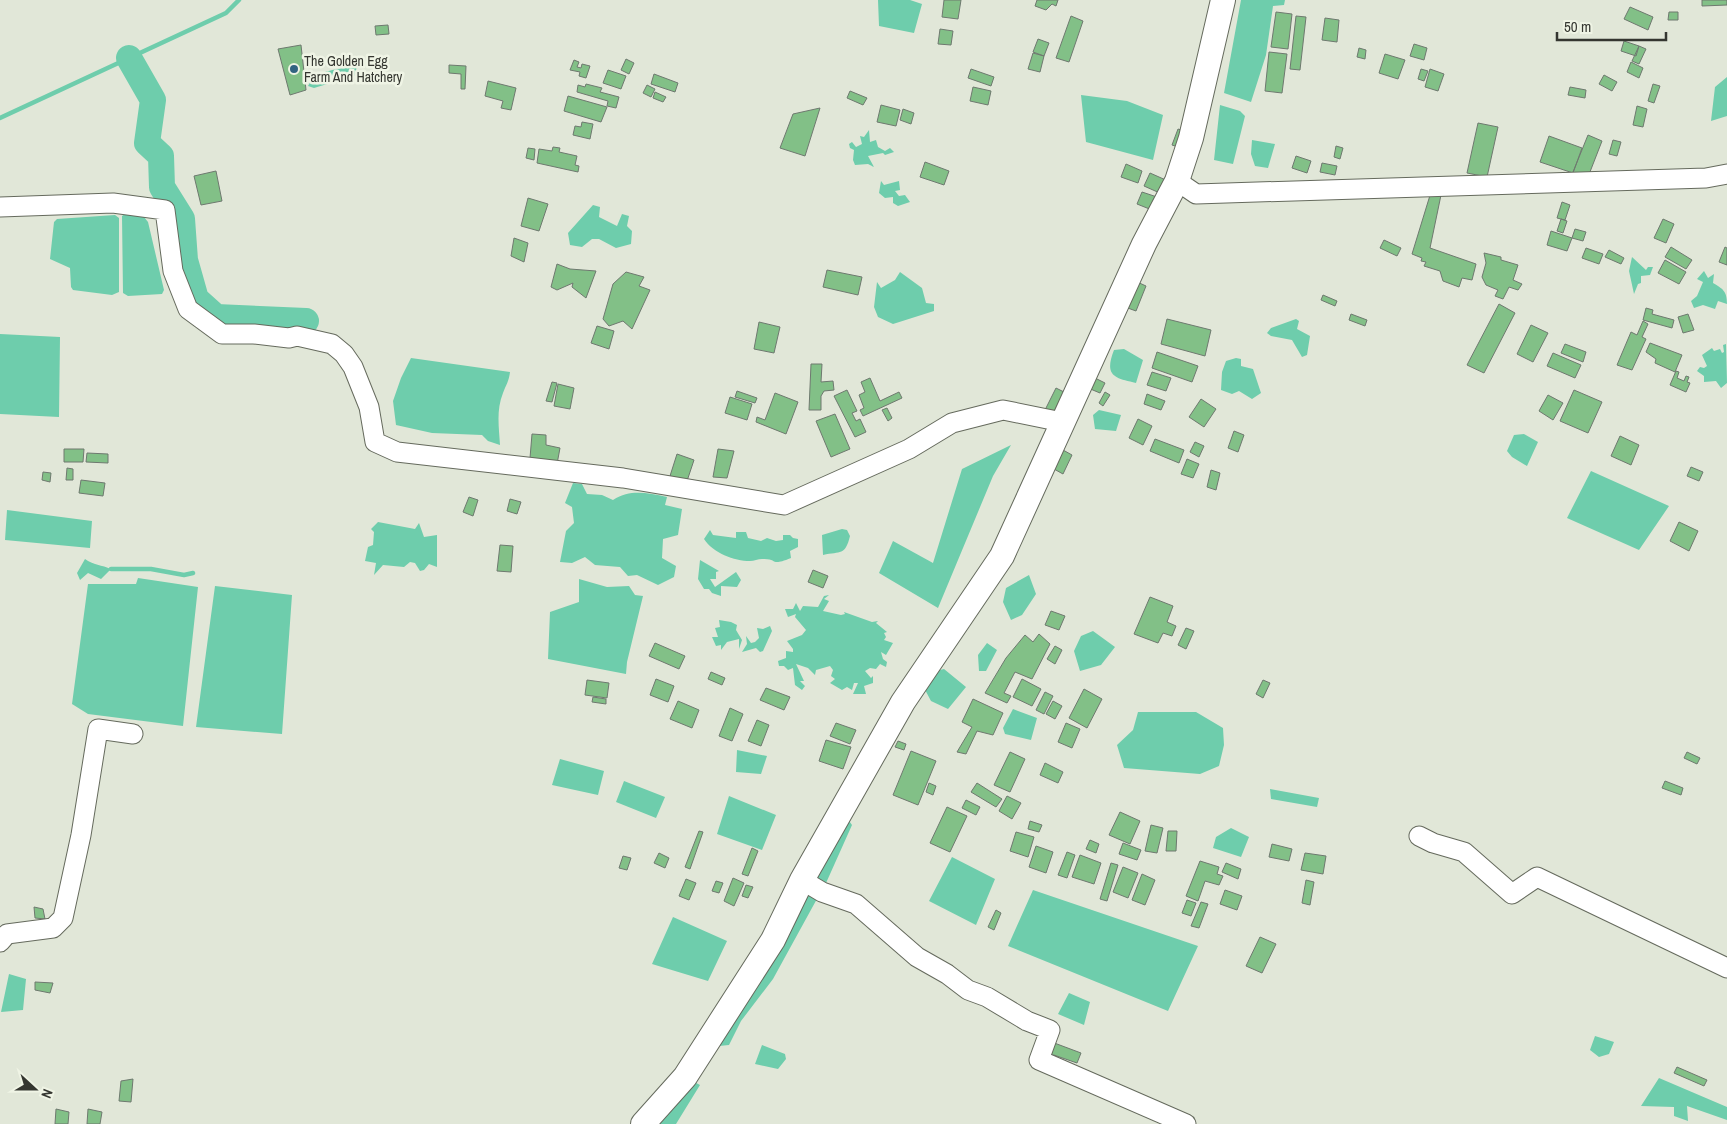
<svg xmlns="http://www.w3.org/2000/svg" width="1727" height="1124" font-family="'Archivo Narrow',sans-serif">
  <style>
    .water { fill: #6ecdac }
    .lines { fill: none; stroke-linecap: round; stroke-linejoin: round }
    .stream { stroke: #6ecdac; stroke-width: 4.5 }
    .river { stroke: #6ecdac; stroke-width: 26 }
    .building { fill: #82c087; stroke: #6e796f }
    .minor-casing { stroke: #656a5d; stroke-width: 21 }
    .major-casing { stroke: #656a5d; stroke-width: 26 }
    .minor { stroke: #fff; stroke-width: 19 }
    .major { stroke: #fff; stroke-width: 24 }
    .poi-dot { fill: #316481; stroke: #eff4e5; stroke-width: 2 }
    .labels { text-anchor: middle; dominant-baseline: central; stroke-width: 5; stroke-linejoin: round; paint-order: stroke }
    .poi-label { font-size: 14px; fill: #343630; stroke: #eff4e5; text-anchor: start }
  </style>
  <rect width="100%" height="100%" fill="#e1e7d8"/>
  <path class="water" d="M878,0H910L922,4L914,33L879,26Z
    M1241,0H1285L1284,5L1273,6L1266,55L1251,102L1224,93Z
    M356,67L357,75L314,88L308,86C317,69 339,69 356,67Z
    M1727,77V116L1711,121L1715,87Z
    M1081,95L1127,101L1163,115L1153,160L1086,142Z
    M1220,105L1240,111L1245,116L1233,164L1214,160Z
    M869,130L870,142L876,140L878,147L885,151L890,148L894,152L885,155L883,153L868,156L874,167L868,164L855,165L853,160L854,150L850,148L849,144L852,142L856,147L862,144L860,136L864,137Z
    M1252,140L1275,144L1268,168L1255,166L1251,154Z
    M881,181L884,185L899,181L900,190L895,191L899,196L905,195L910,202L898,206L893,203V197L885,198L879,193Z
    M593,205L600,207L599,217L617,226L622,214L629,216L627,226L632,231L631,244L616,248L599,239H592L582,247L570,245L568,233Z
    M125,214L144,217L148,222L164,290L162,294L128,296L123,293L122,216Z
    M115,215L119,218V292L112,295L73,290L71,287L70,268L50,259L54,222L57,219Z
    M1632,257L1646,270L1648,267H1653L1650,275L1641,276V283L1638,284L1634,294L1629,271Z
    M1704,271L1708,278L1714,274L1713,283C1723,289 1727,291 1727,304L1718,301L1715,309L1703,305L1694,308L1691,301L1697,296L1703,282L1697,279Z
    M900,272L922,288L926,303L934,304V311L893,324L878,317L874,307L877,282L881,288L895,280Z
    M1296,319L1299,321L1297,329L1310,336L1307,355L1302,357L1292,340L1271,336L1267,333L1271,328Z
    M0,334L60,337L59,417L0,414Z
    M1726,344L1727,383L1721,388L1716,381L1704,382V376L1697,371L1700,367L1704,368L1707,366L1702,355L1712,348L1714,351L1720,349L1722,353L1724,352L1723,345Z
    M1124,349L1143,360L1136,383C1114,378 1104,376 1114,350Z
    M411,358L510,372C509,381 506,385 503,393C496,410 499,428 500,445L488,441L482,435L432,433L396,425L393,401L401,378Z
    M1236,358L1241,359V366L1253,369L1261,393L1252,399L1239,391L1232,394L1221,390L1222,372L1226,361Z
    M1099,410L1121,415L1116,431L1095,429L1093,415Z
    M1524,434L1538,442L1527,466L1512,457L1507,451L1514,435Z
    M1011,445L993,476L938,608L879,573L893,541L933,563L962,469Z
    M1591,471L1669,506L1639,550L1567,518Z
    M573,483L582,484L587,494L602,495L613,500C631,489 646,493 667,497L665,505L682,509L678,535L663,539L662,558L676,566L674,577L658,585L637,575L628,576L620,567L595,565L585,557L572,563L560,562L566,531L574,523L572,507L565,503Z
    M7,510L92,521L90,548L5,540Z
    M378,522L415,529L419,523L424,537L437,535V567L429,564L424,570L420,571L415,563L410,562L404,567L383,565L374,575L376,563L365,561L368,547L373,545L374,532L371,529Z
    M842,529L847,530L850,536C845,556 841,551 823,555L822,535Z
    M710,530L713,535L736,538V532H746L748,538L761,541L767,538L776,541L783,540V535H790L793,538L798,539V547L790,551L791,558C769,567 779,558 762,559C758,559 754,561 750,561C734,561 713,553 704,539Z
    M85,559C93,565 102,565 111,569L101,579L88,573L80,580L77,573Z
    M700,560L719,571L716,572V579H710L715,587L736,572L741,580L737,587L721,586V596L712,593L709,589H704L698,579Z
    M1029,575L1036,594L1022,615L1011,620L1003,602L1006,588Z
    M138,578L198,587L183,726L88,714L72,704L88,584H136Z
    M579,579L607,587L629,586L635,595L643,596L627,662L626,674L548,659L550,612L579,602Z
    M215,586L292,595L282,734L196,727Z
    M829,595L824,599L829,601L823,611L841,615L845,614L844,612L872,622L878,621L876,623L887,632L884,633L886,637L884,640L893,643L886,655L881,652L883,659L887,662L886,667L880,664L876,669L870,668L865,671L871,678L873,676V683L864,686L866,694H853L858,683H854L852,690L847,687L842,690L830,683L835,679L831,676L833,670L830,666L816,670L815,675L808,668L796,664L804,681H800L805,686L802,690L795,685L793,668L788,670L784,666H779L778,661L786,658V651L793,652V649L787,641L802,635L806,630L795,617L796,614L788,617L785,609H793L796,603L800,611L803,606L818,607L824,596Z
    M719,620L731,622L737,625L736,630L742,640L739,649V639L727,642L721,650V645L716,646L712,637H718L715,628L720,627Z
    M770,626L772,631L763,651L760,652L756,648L742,652L747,644L746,636L751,643L755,642L759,638L757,628L763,629Z
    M1093,631L1115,647L1101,665L1080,671L1074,651L1081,636Z
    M987,643L997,650L986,671H979L978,655Z
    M944,669L966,687L948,709L931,701L923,686L932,672Z
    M1013,709L1037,718L1031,740L1005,734L1003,728Z
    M1138,712H1196L1223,728L1224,745L1219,766L1200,774L1124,768L1117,745L1133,730Z
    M737,750L767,756L761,774L736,772Z
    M560,759L604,771L598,795L552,785Z
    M624,781L665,797L656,818L616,802Z
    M1270,789L1319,798L1317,807L1271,799Z
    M729,796L776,815L762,850L717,834Z
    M847,818L852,825L822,892L812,886Z
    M1231,828L1249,837L1241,857L1213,848L1216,837Z
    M952,857L995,879L976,925L929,901Z
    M1033,890L1198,946L1168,1011L1008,946Z
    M807,894L818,897L773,979L741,1021L729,1045L719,1046L721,1032Z
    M673,917L727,941L708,981L652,964Z
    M9,974L26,979L23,1010L1,1012Z
    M1069,993L1090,1002L1084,1025L1058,1014Z
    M1595,1036L1614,1042L1609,1054L1599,1057L1590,1050Z
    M762,1045L785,1054L786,1059L778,1069L755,1064Z
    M685,1077L700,1085L676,1124H656Z
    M1659,1078L1727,1107V1120L1687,1106L1688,1121L1674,1116V1107L1641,1106Z"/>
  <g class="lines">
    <path class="stream" d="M0,118L226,13L239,0
      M111,569H151L184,575L193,573"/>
    <path class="river" d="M129,58L153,100L147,143L161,156L162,187L182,219L185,260L196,299L216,317L306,321"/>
  </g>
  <path class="building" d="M944,0H961L958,19L942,17Z
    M1037,0H1058L1056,6L1052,4L1046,10L1035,6Z
    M1702,0H1727V5L1702,6Z
    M1630,7L1653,17L1648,30L1624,19Z
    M1276,12L1292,14L1288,49L1271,47Z
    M1669,12H1678V20H1668Z
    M1071,16L1083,21L1069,62L1056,58Z
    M1296,16L1306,17L1300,70L1290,69Z
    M1325,18L1339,20L1337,42L1322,40Z
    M388,25L389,34L376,35L375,26Z
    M940,29L953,31L951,45L938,44Z
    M1038,39L1049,43L1044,56L1033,52Z
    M1624,41L1639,46L1636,56L1621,51Z
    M1414,44L1427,48L1424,60L1410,56Z
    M301,45L306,90L290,95L278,49Z
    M1639,46L1646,49L1639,64L1632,61Z
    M1359,48L1366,50L1365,59L1357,57Z
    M1269,52L1287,54L1282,93L1265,91Z
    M1033,53L1044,56L1040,72L1028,69Z
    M1385,54L1405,60L1398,79L1379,73Z
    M626,59L634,63L629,74L621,70Z
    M574,60L579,62L577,67L581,68L582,64L590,66L586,78L579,76L580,72L570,70Z
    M1631,62L1643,68L1639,78L1627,72Z
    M449,65L466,66L465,89H461V74L449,73Z
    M971,69L994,77L991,86L968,78Z
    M1421,69L1428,71L1424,81L1418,79Z
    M1430,69L1444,74L1438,91L1425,87Z
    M608,70L626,76L621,89L603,83Z
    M654,74L678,83L675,92L651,84Z
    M1604,75L1617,82L1612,91L1599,84Z
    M488,81L516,88L511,110L501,108L503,101L485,96Z
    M586,84L602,88L600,92L619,97L616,108L607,106L608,101L577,92L578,85L585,87Z
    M1653,84L1660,86L1654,103L1648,101Z
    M647,85L655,89L651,97L643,93Z
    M973,87L991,91L988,105L970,101Z
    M1570,87L1586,90L1585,98L1568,95Z
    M850,91L867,98L863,105L847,98Z
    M655,92L666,97L663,102L653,98Z
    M568,96L607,107L601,122L564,111Z
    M881,105L900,110L896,126L877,122Z
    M1637,106L1647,109L1643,127L1633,125Z
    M820,108L805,156L780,148L793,114Z
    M903,109L914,113L911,124L900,120Z
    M582,122L593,124L590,139L573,135L575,126L581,127Z
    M1478,123L1498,127L1487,177L1467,173Z
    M1178,129L1184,131L1178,147L1172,145Z
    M1588,135L1602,141L1588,177L1573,172Z
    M1549,136L1582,148L1573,173L1540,162Z
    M1613,140L1621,142L1617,156L1609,154Z
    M1336,146L1343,148L1340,159L1334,157Z
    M553,147L560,148L559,152L577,156L575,165L579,166L578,172L537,163L539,149L552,151Z
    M528,148L535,149L534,160L526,158Z
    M1296,156L1311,161L1307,173L1292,168Z
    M925,162L949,171L944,185L920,177Z
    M1322,163L1337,166L1335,175L1320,172Z
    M1126,164L1142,171L1138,183L1121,177Z
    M216,171L222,201L201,205L194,176Z
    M1150,173L1168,181L1162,194L1144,186Z
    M1142,192L1157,197L1152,210L1137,204Z
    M1431,192L1441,195L1430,248L1476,264L1472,280L1462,278L1459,287L1443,281L1440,271L1424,266L1426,262L1421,261L1422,258L1412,254Z
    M528,198L548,204L539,231L521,226Z
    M1562,202L1570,205L1565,220L1557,218Z
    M1561,219L1567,221L1563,233L1557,231Z
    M1663,219L1674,224L1666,243L1654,238Z
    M1575,229L1586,232L1583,241L1572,238Z
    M1551,231L1572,238L1567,251L1547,245Z
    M514,238L528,243L524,262L511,256Z
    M1384,240L1401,248L1397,256L1380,248Z
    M1671,247L1692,260L1686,269L1665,257Z
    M1725,247L1727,248V265L1719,262Z
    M1586,248L1603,254L1599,264L1582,258Z
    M1609,250L1624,258L1621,264L1605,257Z
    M1484,253L1501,257V260L1518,265L1513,280L1522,284L1518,290L1509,287L1503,299L1495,296L1498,290L1486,285L1482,277L1486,263Z
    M1665,260L1686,272L1679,284L1658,273Z
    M557,264L570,269L596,271L586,298L572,287L573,283L557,290L551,287Z
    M827,270L862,277L858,295L823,287Z
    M626,272L644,277L639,286L650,290L632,329L623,321L609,326L603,319L613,284Z
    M1135,281L1146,286L1136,311L1125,307Z
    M1323,295L1337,301L1335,306L1321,300Z
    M1499,304L1515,313L1484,373L1467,365Z
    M1646,308L1653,310L1652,314L1674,320L1672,328L1643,320Z
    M1351,314L1367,320L1365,326L1349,320Z
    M1688,314L1694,330L1683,333L1678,317Z
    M1167,319L1211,330L1205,356L1161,344Z
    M1643,321L1648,324L1642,337L1646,339L1632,370L1617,365L1631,332L1637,335Z
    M759,322L780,327L774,353L754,349Z
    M1531,325L1548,333L1533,362L1517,354Z
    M597,326L614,331L609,349L591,343Z
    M1650,343L1682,355L1675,372L1655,363L1656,359L1646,352Z
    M1565,344L1586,352L1583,362L1561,353Z
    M1157,352L1198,366L1192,382L1152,368Z
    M1553,353L1581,365L1575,378L1547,366Z
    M811,364H822L821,382L833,381L834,390L824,391L821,396V410H809Z
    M1676,371L1679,372L1677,378L1684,381L1686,376L1689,377L1687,382L1690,383L1686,392L1670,385Z
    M1152,372L1171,378L1166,391L1147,385Z
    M1093,377L1105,383L1100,393L1088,388Z
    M870,378L880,401L899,392L902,398L863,416L860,410L864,408L859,395L865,392L861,382Z
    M552,382L557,383L552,402L546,401Z
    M558,384L574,388L570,409L554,406Z
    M1056,388L1064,392L1052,416L1044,412Z
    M847,390L857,411L852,413L856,421L860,419L866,432L855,437L834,396Z
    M1574,390L1602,402L1588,433L1560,421Z
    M737,391L757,398L755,403L735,397Z
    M1105,392L1110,395L1103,406L1099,403Z
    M775,393L798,402L786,434L756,422L757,417L765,420Z
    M1147,394L1165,401L1161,410L1144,404Z
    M1548,395L1563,403L1553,420L1539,411Z
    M730,397L752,404L747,420L725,413Z
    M1201,399L1216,409L1204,427L1189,417Z
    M887,408L892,418L888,421L882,410Z
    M835,414L850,449L831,457L816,421Z
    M1138,419L1152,426L1143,445L1129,438Z
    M1234,431L1244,435L1238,452L1228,448Z
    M532,434L546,435V445L560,448L557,464L530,458Z
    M1620,436L1639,445L1631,465L1611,456Z
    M1155,439L1184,450L1179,463L1150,451Z
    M1195,442L1204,446L1199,457L1190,452Z
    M64,449H84L83,462H64Z
    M718,449L734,451L727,478L713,477Z
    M1063,450L1072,455L1063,474L1054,469Z
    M87,453L108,454V463L86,462Z
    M677,454L694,460L687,481L670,476Z
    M1187,459L1199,464L1193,478L1181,474Z
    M1691,467L1703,472L1699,481L1687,476Z
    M67,468L73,469V480H66Z
    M1211,470L1220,473L1216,490L1207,487Z
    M43,472L51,473L50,482L42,480Z
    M81,480L105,483L103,496L79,493Z
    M469,497L478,500L473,516L463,512Z
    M510,499L521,502L517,514L507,511Z
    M1679,522L1698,531L1689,551L1670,541Z
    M500,545L513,546L511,572L497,571Z
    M813,570L828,576L823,588L808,582Z
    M1150,597L1173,606L1167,622L1176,626L1172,636L1163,633L1158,643L1134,634Z
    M1051,611L1065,616L1059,630L1045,625Z
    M1186,628L1194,631L1186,649L1178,645Z
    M1039,634L1050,644L1032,679L1015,672L1004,693L1011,696L1007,703L985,693L1006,658L1025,635L1033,642Z
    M655,643L685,656L679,669L649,656Z
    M1055,646L1062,650L1055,664L1047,659Z
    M711,672L725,678L722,685L708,679Z
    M656,679L674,686L668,702L650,695Z
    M1022,679L1041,689L1032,706L1013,697Z
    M587,680L609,683L607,698L585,695Z
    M1263,680L1270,683L1263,698L1256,694Z
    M766,688L790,697L784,710L760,700Z
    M1084,689L1102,699L1087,728L1069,718Z
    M1045,692L1053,696L1044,714L1036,710Z
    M593,697L606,699V704L592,702Z
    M973,699L1003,713L993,735L977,731L966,754L957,752L972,727L962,722Z
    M678,701L699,710L692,728L670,719Z
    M1053,701L1062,706L1055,719L1046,714Z
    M730,708L743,714L732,741L719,736Z
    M757,720L769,725L761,746L748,741Z
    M836,723L856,730L850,744L830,736Z
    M1066,723L1080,729L1072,748L1058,742Z
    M826,740L851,747L843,769L819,761Z
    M898,741L906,744L904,750L895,747Z
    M911,751L936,761L918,805L893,795Z
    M1010,752L1025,759L1010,792L994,785Z
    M1687,752L1700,758L1697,764L1684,758Z
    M1045,763L1063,772L1058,783L1040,775Z
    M1665,781L1683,788L1681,795L1662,788Z
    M929,783L936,786L933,795L926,792Z
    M977,783L1002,799L996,807L971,792Z
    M1007,796L1021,803L1012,819L999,811Z
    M966,800L980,807L976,815L962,808Z
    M947,807L967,816L950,852L930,843Z
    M1120,812L1140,821L1130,844L1109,835Z
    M1030,821L1042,825L1039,832L1028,829Z
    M1151,825L1163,828L1157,853L1145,851Z
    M699,831L703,832L690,869L685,867Z
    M1168,831H1177L1176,851H1166Z
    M1016,832L1034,837L1028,857L1010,851Z
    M1090,840L1099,844L1096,853L1086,849Z
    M1123,843L1141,850L1137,860L1119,854Z
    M1272,844L1292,849L1289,861L1269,857Z
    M1036,846L1053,852L1046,873L1029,867Z
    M752,848L758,851L748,876L742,874Z
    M1067,852L1075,855L1067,878L1058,875Z
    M659,853L669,858L665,868L654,863Z
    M1305,853L1326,856L1323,874L1301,870Z
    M1080,855L1101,863L1094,884L1072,877Z
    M623,856L631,858L627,870L619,868Z
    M1200,861L1219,867L1217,874L1223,876L1219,885L1205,881L1198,901L1186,896Z
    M1111,863L1118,865L1107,901L1100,899Z
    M1226,863L1241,869L1238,879L1222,872Z
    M1123,867L1138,873L1128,898L1113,892Z
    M1142,874L1155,880L1145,905L1132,900Z
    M733,878L744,883L734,906L724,901Z
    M686,879L696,883L689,900L679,896Z
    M1306,880L1314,882L1310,905L1302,903Z
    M716,881L723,883L719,893L712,891Z
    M746,885L753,887L748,898L742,896Z
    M1225,890L1242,896L1237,910L1220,904Z
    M1187,900L1196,903L1191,916L1182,913Z
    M1201,902L1208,904L1199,928L1191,926Z
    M34,907L43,909L45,919L35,918Z
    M996,910L1001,913L994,930L988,927Z
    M1260,937L1276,944L1262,973L1246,966Z
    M35,982L53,983L50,993L35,990Z
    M1049,1041L1081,1053L1077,1063L1045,1052Z
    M1677,1067L1707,1080L1704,1086L1674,1073Z
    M133,1079L131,1102L119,1101L121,1081Z
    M56,1109L69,1112L68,1124H55Z
    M88,1109L102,1112L100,1124H87Z"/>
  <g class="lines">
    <g class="minor-casing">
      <path id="minor" d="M1177,181L1196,194L1706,178L1727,174
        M0,207L113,203L165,210L173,271L188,309L222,334H254L289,338L297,336L332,344L344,354L353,367L369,407L375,442L397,452L623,478L784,505L909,449L952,423L1003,410L1062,422
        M1419,836L1433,843L1464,852L1512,894L1537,877L1727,968
        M802,880L822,892L856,904L917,957L947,974L968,990L987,997L1027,1021L1050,1030L1039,1060L1186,1124
        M0,942L7,934L53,928L63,918L81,835L98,729L133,734"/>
    </g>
    <g class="major-casing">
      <path id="major" d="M643,1124L685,1077L773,940L802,880L903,702L1002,556L1144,244L1177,181L1191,138L1223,0"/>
    </g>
    <use href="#minor" class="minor"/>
    <use href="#major" class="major"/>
  </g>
  <circle class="poi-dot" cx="294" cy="69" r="5"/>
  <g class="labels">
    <g class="poi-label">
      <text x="304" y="61">The Golden Egg<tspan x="304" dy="16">Farm And Hatchery</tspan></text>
    </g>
  </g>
  <g transform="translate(35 1089) rotate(111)" stroke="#eff4e5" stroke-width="4" paint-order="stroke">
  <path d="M0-4L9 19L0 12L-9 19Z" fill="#343630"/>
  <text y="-8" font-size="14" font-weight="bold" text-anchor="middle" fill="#343630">N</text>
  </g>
  <path d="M1557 32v8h109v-8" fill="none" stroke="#343630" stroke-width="2.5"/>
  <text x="1564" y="32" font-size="15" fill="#343630" stroke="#eff4e5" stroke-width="4" paint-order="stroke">50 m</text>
</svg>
